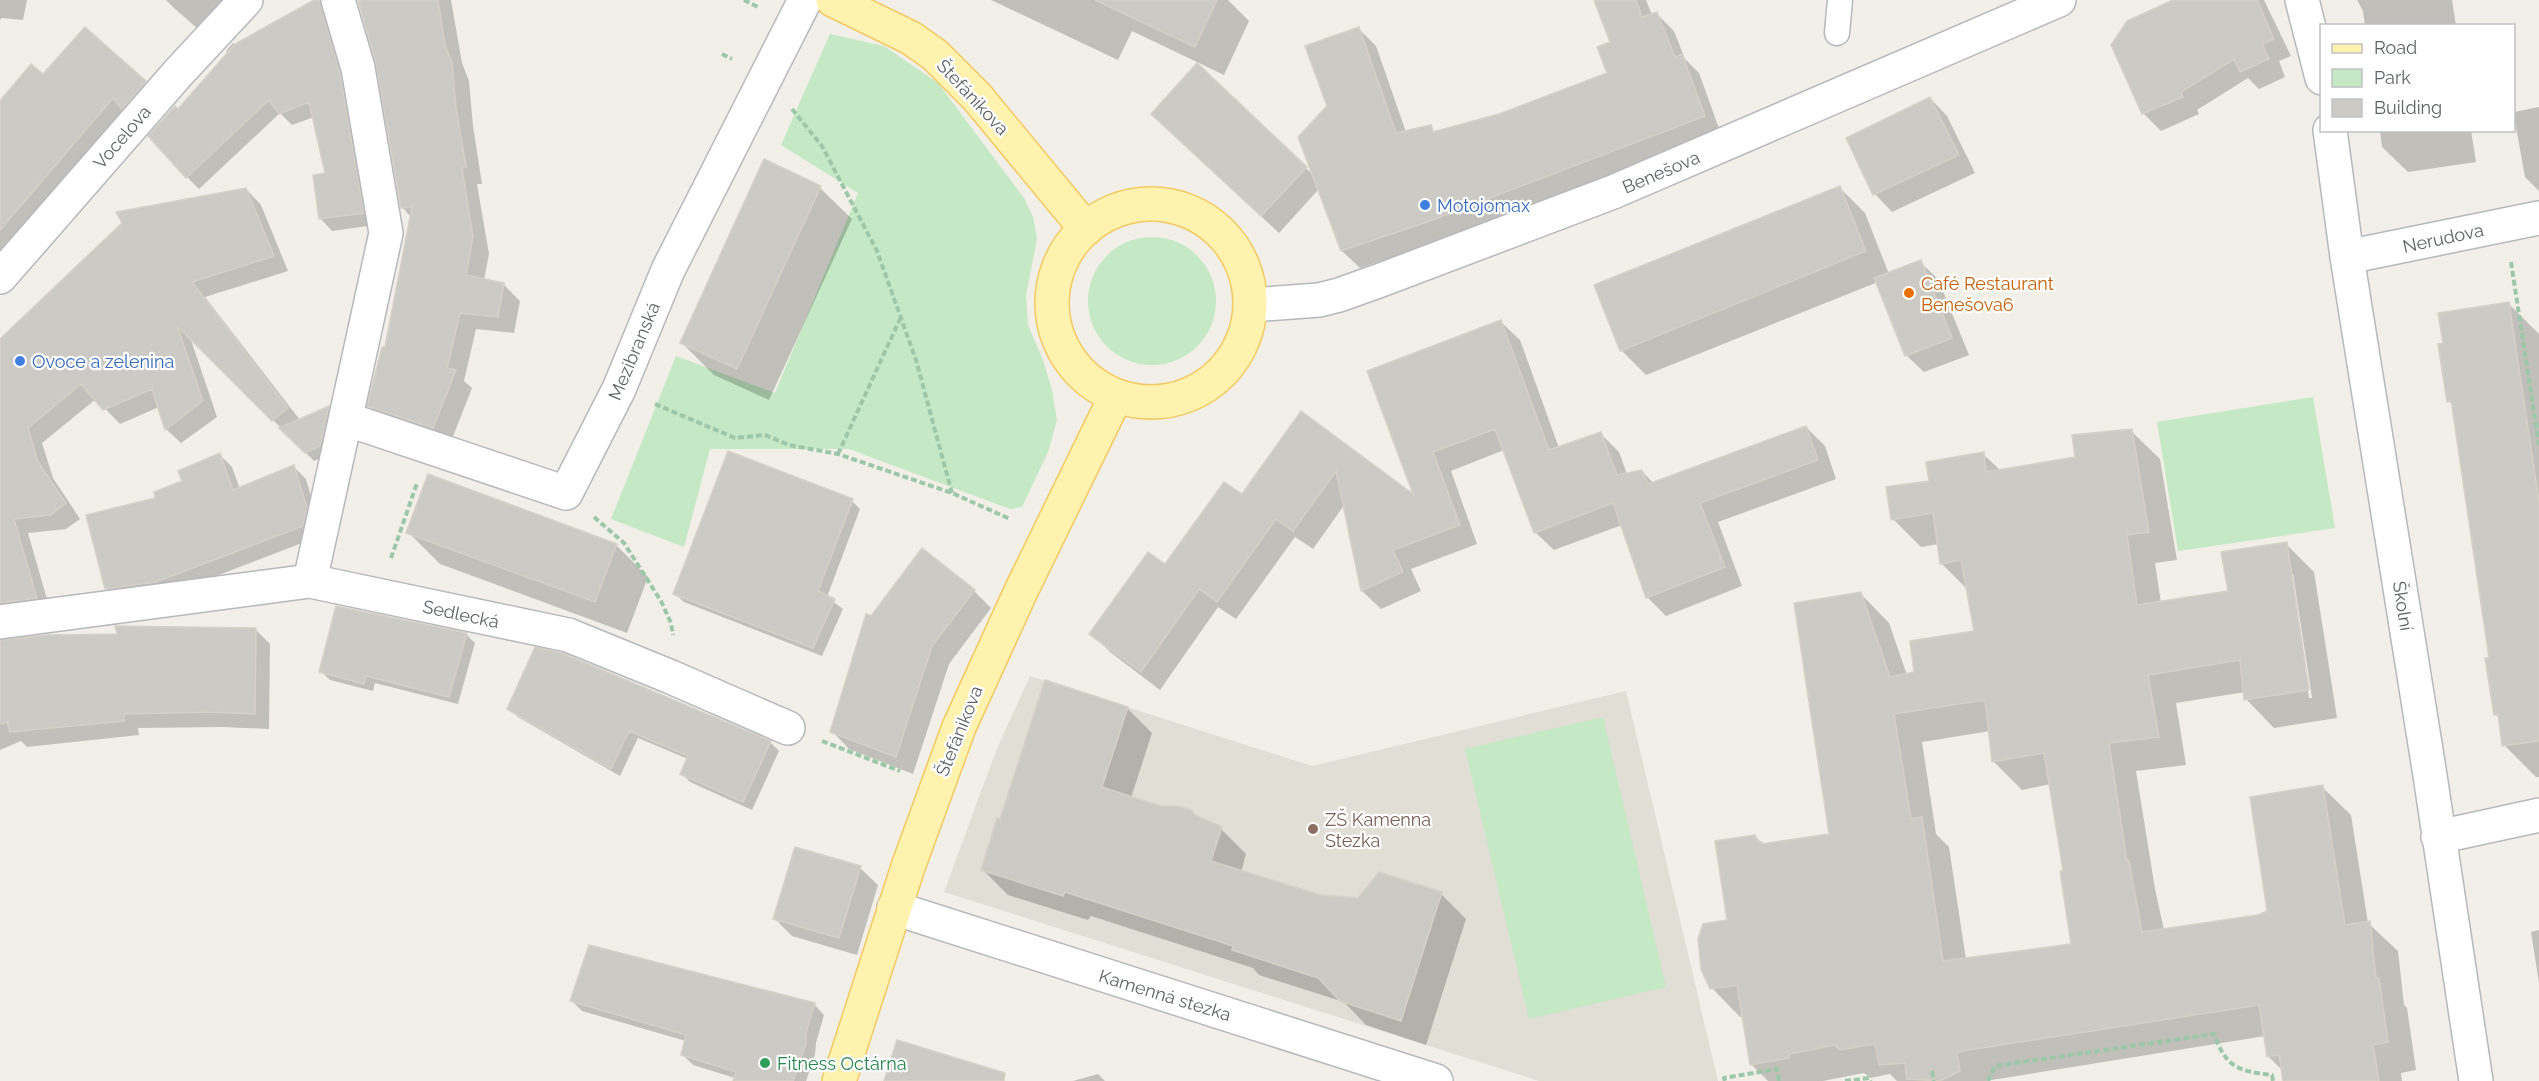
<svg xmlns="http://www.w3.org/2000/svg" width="2539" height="1081" font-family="Raleway,sans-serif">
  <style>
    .education { fill: #e1ded6 }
    .green { fill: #c5e8c5 }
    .shadow { fill: #0003; fill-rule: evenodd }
    .building { fill: #cccac5; stroke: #d6d1c6; stroke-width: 1.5; fill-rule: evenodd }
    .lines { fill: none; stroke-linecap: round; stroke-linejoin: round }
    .lane-casing { stroke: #b5b8bc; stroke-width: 27 }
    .street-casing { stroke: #b5b8bc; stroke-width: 36 }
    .primary-casing { stroke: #f2c960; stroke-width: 36 }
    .path { stroke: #9cc7a9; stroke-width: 4; stroke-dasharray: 6 3; stroke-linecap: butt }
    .lane { stroke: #fff; stroke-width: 24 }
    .street { stroke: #fff; stroke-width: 33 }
    .primary { stroke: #fff2af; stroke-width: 33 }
    .shop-dot { fill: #3f7fe0; stroke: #fff; stroke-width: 2 }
    .food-dot { fill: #e8710a; stroke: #fff; stroke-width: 2 }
    .education-dot { fill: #8d6e63; stroke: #fff; stroke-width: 2 }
    .leisure-dot { fill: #2e9e5b; stroke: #fff; stroke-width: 2 }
    .labels { text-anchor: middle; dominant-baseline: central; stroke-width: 4.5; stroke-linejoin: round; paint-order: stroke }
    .street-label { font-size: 18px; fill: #5f6368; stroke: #fff }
    .shop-label { font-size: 18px; fill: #366cbe; stroke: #fff; text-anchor: start }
    .food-label { font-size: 18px; fill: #c56008; stroke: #fff; text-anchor: start }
    .education-label { font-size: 18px; fill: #785e54; stroke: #fff; text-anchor: start }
    .leisure-label { font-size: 18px; fill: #27864d; stroke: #fff; text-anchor: start }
  </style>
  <rect width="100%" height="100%" fill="#f1efe8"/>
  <path class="education" d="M1030,676L1312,766L1626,691L1718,1081H1539L944,892L996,751Z"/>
  <path class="green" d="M830,34L884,46L938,83L1024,198L1033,217L1037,239L1026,295L1028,325L1043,360L1052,390L1057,420L1048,452L1022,507L1010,509L849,449H710L684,547L611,519L676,356L775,393L858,193L781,145Z
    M1088 301a64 64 0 1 1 128 0a64 64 0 1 1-128 0Z
    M2313,397L2335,528L2178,551L2157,422Z
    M1603,717L1666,987L1529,1019L1465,749Z"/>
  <path class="shadow" d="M0,0H27L23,20L2,18L0,20Z
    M166,0H239L222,50L174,8Z
    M318,0L331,11L375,225L332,231L320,218L327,174L314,117L292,125L280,113L199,189L187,177L178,111L229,54L226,51L233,43L236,45Z
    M359,0H451L462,63L469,81L473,126L482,184H477L489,254L484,280L503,284L520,301L514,333L476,329L464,381L472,388L450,444L386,423L369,406L386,349L411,217L402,207L378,65Z
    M991,0H1228L1249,21L1224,75L1132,31L1118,60Z
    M1596,0H1646L1652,15L1656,13L1674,31L1685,59L1699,73L1721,134L1445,239L1360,268L1342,251L1319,189L1279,233L1170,131L1306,168L1315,177L1328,106L1359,29L1376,46L1406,132L1430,127L1436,133L1499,115L1609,73L1612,43Z
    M2177,0H2264L2291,56L2279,61L2285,77L2259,89L2248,78L2197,110L2199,114L2161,131L2143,113Z
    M2357,0H2452L2456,26H2365L2363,11Z
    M85,29L166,103L0,277V104L43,76Z
    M1930,98L1947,116L1975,173L1892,212L1875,194L1848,138Z
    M2539,107V191L2525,177L2514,116V112Z
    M2380,130H2471L2476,162L2408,172L2382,147Z
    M820,188L852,219L769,400L714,375L682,343Z
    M1840,188L1865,213L1889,274L1920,262L1938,279L1969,355L1924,372L1906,355L1878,282L1646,375L1621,350Z
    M246,189L261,205L288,271L205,297L300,420L329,408L337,416L328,455L314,461L190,337L217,417L181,443L166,429L159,407L120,424L96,399L42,443L53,478L80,519L66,529L28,533L51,613L0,626V340Z
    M2508,303L2539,334V777H2536L2504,745L2500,719L2495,714L2491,659L2454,406L2448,401Z
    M1501,322L1520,340L1559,448L1600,433L1619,452L1627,474L1642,471L1654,484L1806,427L1825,446L1836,479L1718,522L1742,586L1666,616L1647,597L1622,525L1554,550L1535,532L1504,450L1451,471L1477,544L1411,569L1421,591L1381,609L1362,591L1345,504L1313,549L1295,537L1236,619L1218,607L1160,690L1110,652L1091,633L1242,496L1301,413L1417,499L1369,372Z
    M2131,431L2160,459L2177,560L2155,563L2161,603L2229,592L2286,544L2314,572L2337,718L2274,728L2246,699L2245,692L2176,703L2186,765L2136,771L2155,889L2164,930L2258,916L2269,912L2322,787L2351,815L2368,923L2398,951L2404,1005L2407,1008L2416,1070L2401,1073L2402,1081H2285L2283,1071L2268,1056L2265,1036L1985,1081H1897L1890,1074L1870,1078L1864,1073L1823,1081H1768L1751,1064L1744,1016L1740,1017L1712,988L1755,836L1764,845L1831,835L1861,594L1889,623L1907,675L1916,673L1976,633L1968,590L1941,563L1939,544L1921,547L1893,519L1931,482L1983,454L2001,471L2077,459ZM2290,574H2293L2312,698H2309ZM1990,731L1993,761L2022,790L2051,784L2073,945L1966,960L1949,847L1936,834L1922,742Z
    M220,455L232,467L240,489L294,467L306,479L318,521L315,538L169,594L119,601L107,588L157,499L184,482Z
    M852,501L860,509L827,597L843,609L822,656L684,602L675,594Z
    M408,532L616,545L648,577L627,633L440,564Z
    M974,591L991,608L949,664L913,774L849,749L832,731L871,618Z
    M255,629L270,644L269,729L223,727L138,728L139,735L27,747L21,741L0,750V642Z
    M466,634L475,643L458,704L375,683L373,691L330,680L321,671Z
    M1127,708L1152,733L1131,798L1197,817L1221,829L1246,854L1241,872L1320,896L1358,899L1441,894L1466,919L1426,1045L1366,1025L1344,1002L1259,975L1253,968L1091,916L1088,920L1008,895L982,869L1001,821Z
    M509,709L770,742L779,751L752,810L690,782L682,774L688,759L638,738L620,776L518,717Z
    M860,868L878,885L857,955L792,936L775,919Z
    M2539,930V983L2531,932Z
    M572,1001L814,1004L824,1015L816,1043L815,1054L806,1081H734L735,1078L693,1065L683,1055L686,1041L582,1011Z
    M1098,1074L1105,1081H1073Z"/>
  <path class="building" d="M314,0H320L340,72L364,213L319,219L313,175L325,173L309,102L279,114L269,100L186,178L148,136L175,106L178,109L235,44Z
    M358,0H438L445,45L452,63L456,108L466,167L462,168L473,237L466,275L504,283L498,317L460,313L447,368L456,370L433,428L367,406L382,347H385L412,207L401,208L376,65Z
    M1095,0H1217L1195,47Z
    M1594,0H1636L1642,17L1657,12L1675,57L1682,54L1705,116L1427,222L1341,251L1298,137L1327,106L1305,46L1359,27L1396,133L1431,125L1433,132L1499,114L1607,73L1597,47L1610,42Z
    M2173,0H2257L2274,39L2262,44L2269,59L2240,72L2234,59L2181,92L2183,97L2142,114L2111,45L2127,21Z
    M85,27L146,81L122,109L113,98L0,230V101L31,64L43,74Z
    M1197,63L1307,167L1261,216L1151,114Z
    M1930,97L1959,155L1873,195L1846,138Z
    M764,159L821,186L737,369L680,343Z
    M1840,186L1866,251L1620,351L1594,285Z
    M246,188L274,256L192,282L288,408L272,421L177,326L203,401L165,430L152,389L103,410L81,384L28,428L38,462L66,503L51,515L14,519L37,598L0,603V339L122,223L116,212Z
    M1921,260L1952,338L1905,356L1874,278Z
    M2509,302L2539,501V741L2502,746L2498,714L2494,715L2485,658H2489L2451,400L2447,402L2438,344L2443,343L2438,313Z
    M1501,320L1549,450L1601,432L1617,475L1642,470L1648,484L1806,426L1818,460L1700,503L1725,567L1646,598L1613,503L1534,533L1495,429L1433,452L1460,525L1393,550L1403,572L1361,591L1336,471L1293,531L1276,519L1217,602L1199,589L1141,672L1089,634L1148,552L1165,564L1224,482L1242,494L1301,411L1413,494L1367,371Z
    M329,406L320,446L305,453L279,428Z
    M2132,429L2149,532L2127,535L2137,605L2228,591L2221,552L2287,542L2309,690L2244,700L2240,660L2148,675L2159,737L2109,743L2127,861H2129L2142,932L2258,915L2267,911L2250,797L2323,785L2345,925L2370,921L2376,978H2379L2388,1042L2373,1045L2379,1081H2283L2279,1055L2267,1057L2259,1005L1962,1051L1957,1053L1960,1071L1940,1081L1907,1079L1905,1063L1879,1065L1875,1044L1840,1050L1835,1045L1789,1054V1058L1750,1065L1737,985L1710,989L1701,969L1698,939L1703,924L1727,920L1715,841L1755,835L1758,842H1762V844L1829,834L1794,603L1861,592L1890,677L1914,672L1910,641L1974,631L1961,560L1940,564L1933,513L1891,520L1886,487L1929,481L1926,462L1984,452L1986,472L2075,457L2072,435ZM1985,700L1992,762L2044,753L2063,871H2060L2071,944L1943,961L1922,817L1911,819L1894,714Z
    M728,451L853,499L818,591L835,599L813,648L673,594Z
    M220,453L233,490L294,465L307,508L303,526L156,582L105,589L86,515L155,498L154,492L182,481L178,471Z
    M428,474L617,544L595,602L406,533Z
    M922,548L975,590L932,646L896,757L830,732L866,614L871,616Z
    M336,606L467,633L449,697L366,676L364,684L319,672Z
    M115,626L256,628L255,714L208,712L124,714V721L10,732L7,722L0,724V640L48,635L117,634Z
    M535,647L562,653L771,741L743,802L680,774L688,756L629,731L611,769L507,709Z
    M1045,680L1128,707L1102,787L1160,806H1177L1191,810L1195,815L1222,827L1211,861L1320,895L1358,898L1379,872L1442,892L1401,1021L1340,1001L1318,978L1232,950L1233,946L1065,892L1063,896L981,870L997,818L1000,819Z
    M795,847L861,866L839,938L773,919Z
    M589,945L815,1003L806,1032V1043L793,1081H733L736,1072L681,1055L686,1035L570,1001Z
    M897,1040L1005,1073L1004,1081H884Z"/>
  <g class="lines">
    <g class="lane-casing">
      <path id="lane" d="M1837,33L1840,0"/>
    </g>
    <g class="street-casing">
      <path id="street" d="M2302,0L2322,78
        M2330,130L2347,257L2429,769L2476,1081
        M2347,257L2539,218
        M0,277L179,72L246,0
        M1251,305L1319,300L1339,295L1381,280L1613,192L2059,0
        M346,419L566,493L619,389L668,270L805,0
        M310,581L386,233L358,68L338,0
        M0,622L310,581L568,635L671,677L788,728
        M2438,837L2539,815
        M894,908L1436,1081"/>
    </g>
    <g class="primary-casing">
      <path id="primary" d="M833,0L911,38L935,55L977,97L1086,229
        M1052 303a99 99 0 1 1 198 0a99 99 0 1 1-198 0Z
        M839,1081L908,867L959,727L1021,591L1116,396"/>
    </g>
    <path class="path" d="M744,0L760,8
      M722,54L732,59
      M792,109L822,146L877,251L916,360L952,493
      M2511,262L2539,445
      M655,404L735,438L765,435L789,445L838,454L952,493L1010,519
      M838,454L900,319
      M594,517L624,543L661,601L671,623L673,635
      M391,558L417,483
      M822,741L900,771
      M1932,1071L1934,1081
      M1725,1081L1724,1078L1777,1069L1779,1081
      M1845,1081L1869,1078L1871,1081
      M1988,1081L1995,1066L2214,1034C2226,1067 2237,1071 2272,1075L2273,1081"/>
    <use href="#lane" class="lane"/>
    <use href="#street" class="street"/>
    <use href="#primary" class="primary"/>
  </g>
  <g class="shop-dot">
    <circle cx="1425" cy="205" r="6"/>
    <circle cx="20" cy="361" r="6"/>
  </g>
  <circle class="food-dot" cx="1909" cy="293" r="6"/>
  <circle class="education-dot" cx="1313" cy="829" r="6"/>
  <circle class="leisure-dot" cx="765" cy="1063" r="6"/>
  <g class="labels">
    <g class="street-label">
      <text transform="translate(973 97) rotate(47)">Štefánikova</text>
      <text transform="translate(122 137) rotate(-49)">Vocelova</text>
      <text transform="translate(1661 172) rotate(-23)">Benešova</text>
      <text transform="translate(2443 238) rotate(-12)">Nerudova</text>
      <text transform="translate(634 351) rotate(-67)">Mezibranská</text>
      <text transform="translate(2403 606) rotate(81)">Školní</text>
      <text transform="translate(461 614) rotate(12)">Sedlecká</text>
      <text transform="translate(959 731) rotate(-68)">Štefánikova</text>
      <text transform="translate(1165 995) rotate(17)">Kamenná stezka</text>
    </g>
    <g class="shop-label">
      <text x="1437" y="205">Motojomax</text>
      <text x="32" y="361">Ovoce a zelenina</text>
    </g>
    <g class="food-label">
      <text x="1921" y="283">Café Restaurant<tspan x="1921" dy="21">Benešova6</tspan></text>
    </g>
    <g class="education-label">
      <text x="1325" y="819">ZŠ Kamenna<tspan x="1325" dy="21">Stezka</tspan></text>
    </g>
    <g class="leisure-label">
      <text x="777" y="1063">Fitness Octárna</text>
    </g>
  </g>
  <rect x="2320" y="24" width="195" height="108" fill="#ffffff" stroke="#bfc1c3" stroke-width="1.5"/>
  <rect x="2332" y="44" width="30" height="9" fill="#fff2af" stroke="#bfc1c3" stroke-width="1.5"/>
  <text x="2374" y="54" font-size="18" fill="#5f6368">Road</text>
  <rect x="2332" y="69" width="30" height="18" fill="#c5e8c5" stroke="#bfc1c3" stroke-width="1.5"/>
  <text x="2374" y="84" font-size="18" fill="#5f6368">Park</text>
  <rect x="2332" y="99" width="30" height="18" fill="#cccac5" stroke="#bfc1c3" stroke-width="1.5"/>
  <text x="2374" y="114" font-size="18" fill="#5f6368">Building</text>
</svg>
